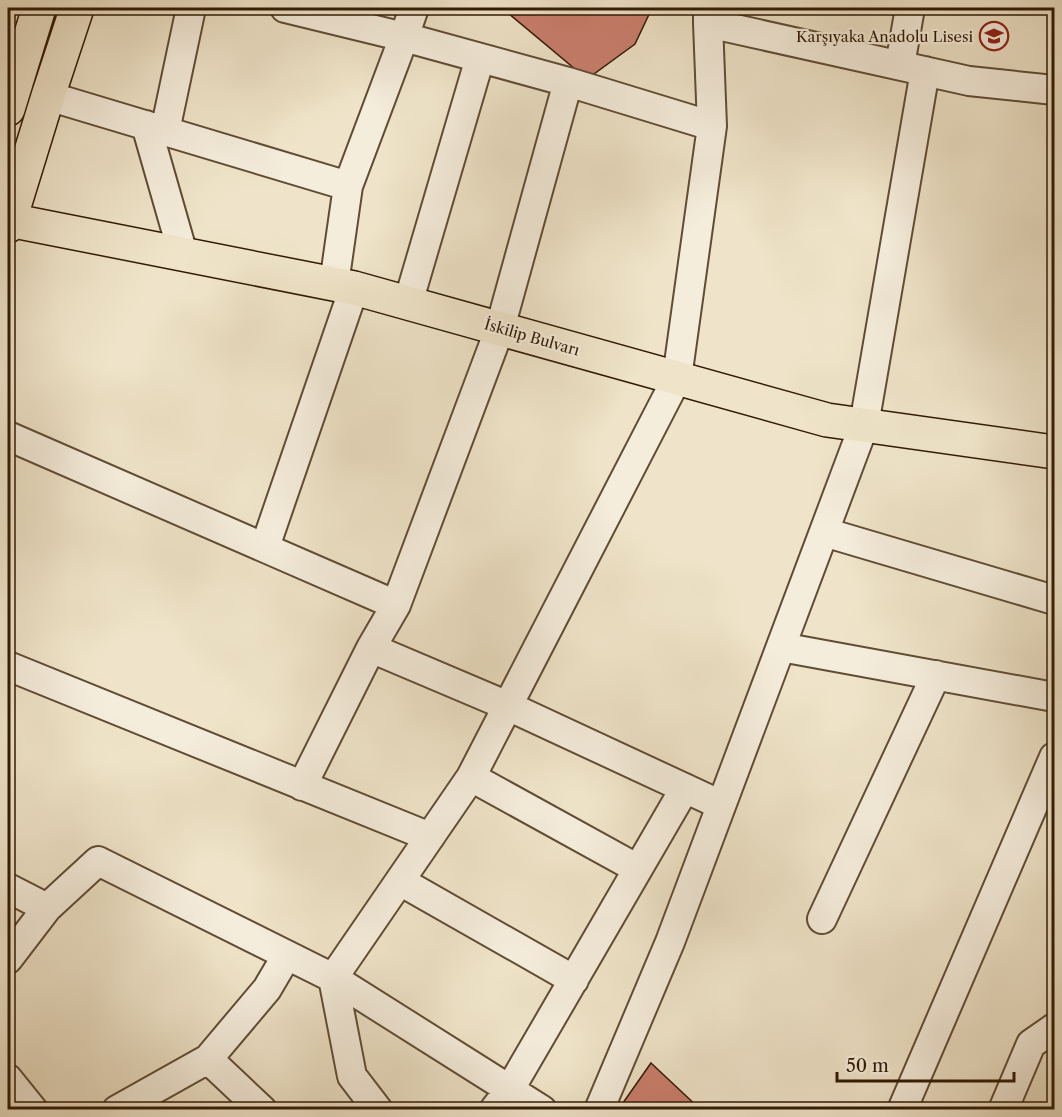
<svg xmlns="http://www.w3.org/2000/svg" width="1062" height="1117" font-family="'Libre Caslon Text',serif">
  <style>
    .building { fill: #ca7f6e; stroke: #311a04; stroke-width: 1.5 }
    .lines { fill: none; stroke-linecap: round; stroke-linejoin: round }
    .minor-casing { stroke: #604c35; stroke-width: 32 }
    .major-casing { stroke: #311a04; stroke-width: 36 }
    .minor { stroke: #f5eddc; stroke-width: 28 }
    .major { stroke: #efe4c9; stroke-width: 33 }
    .labels { text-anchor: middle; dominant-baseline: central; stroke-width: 4.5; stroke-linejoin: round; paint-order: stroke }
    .poi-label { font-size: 15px; fill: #311a04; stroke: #f5eddc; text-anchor: end }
    .street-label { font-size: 15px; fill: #311a04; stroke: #f5eddc }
  </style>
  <rect width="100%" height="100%" fill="#efe4c9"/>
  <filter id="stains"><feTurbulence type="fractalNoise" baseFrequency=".00333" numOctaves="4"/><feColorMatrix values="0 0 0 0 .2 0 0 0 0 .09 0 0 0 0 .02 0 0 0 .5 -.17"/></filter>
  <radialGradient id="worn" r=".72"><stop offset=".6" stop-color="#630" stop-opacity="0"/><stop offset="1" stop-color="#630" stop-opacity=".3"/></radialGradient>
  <path class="building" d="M502,8H652L635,44L587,79Z
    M651,1063L701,1110H618Z"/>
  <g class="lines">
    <g class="minor-casing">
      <path id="minor" d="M285,8L404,37L568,82L712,126L708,23
        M708,8V23L969,81L1054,90
        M900,65L910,8
        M48,96L348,186
        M146,125L183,254
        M165,131L191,8
        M334,284L348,186L404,37L414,8
        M408,303L480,58
        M8,436L396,605
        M824,532L1054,600
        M265,547L354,288
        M781,647L1054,697
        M371,648L508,706L721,805
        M8,666L430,837
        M471,777L638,869
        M302,786L371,648L396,605L500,328L568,82
        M400,881L574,980
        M8,888L47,908L98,861L333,978L542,1110
        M822,919L936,675
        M8,959L47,908
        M208,1059L262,1110
        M8,1079L33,1110
        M117,1110L208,1059L267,989L287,955
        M378,1110L352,1076L333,978L471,777L677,378L712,126
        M494,1110L510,1089L685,788
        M599,1110L670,942L864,425L925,71
        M902,1110L1054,757
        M1003,1110L1031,1044L1054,1028"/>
    </g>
    <g class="major-casing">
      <path id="major" d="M8,109L39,8
        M9,220L354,288L827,420L1054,452
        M8,226L48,96L77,8"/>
    </g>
    <use href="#minor" class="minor"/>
    <use href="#major" class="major"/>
  </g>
  <defs>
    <g id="school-ring" transform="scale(1.5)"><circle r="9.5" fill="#f5eddc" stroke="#8f2418" stroke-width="1.5"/><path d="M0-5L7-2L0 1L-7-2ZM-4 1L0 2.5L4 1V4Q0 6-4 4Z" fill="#8f2418"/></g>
  </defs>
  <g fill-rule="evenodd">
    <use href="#school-ring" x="994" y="36"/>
  </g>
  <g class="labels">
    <g class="poi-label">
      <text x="973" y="36">Karşıyaka Anadolu Lisesi</text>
    </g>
    <g class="street-label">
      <text transform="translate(532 337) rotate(16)">İskilip Bulvarı</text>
    </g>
  </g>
  <rect width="1062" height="1117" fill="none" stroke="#efe4c9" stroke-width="30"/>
  <rect x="9" y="9" width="1044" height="1099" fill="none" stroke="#311a04" stroke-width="3"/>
  <rect x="15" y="15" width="1032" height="1087" fill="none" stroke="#311a04" stroke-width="1.5"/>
  <path d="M837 1072v9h177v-9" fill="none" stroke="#311a04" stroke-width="3"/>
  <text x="846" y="1072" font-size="18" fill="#311a04" stroke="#f5eddc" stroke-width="4.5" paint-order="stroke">50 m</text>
  <rect width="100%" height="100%" filter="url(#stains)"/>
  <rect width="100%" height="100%" fill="url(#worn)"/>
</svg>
